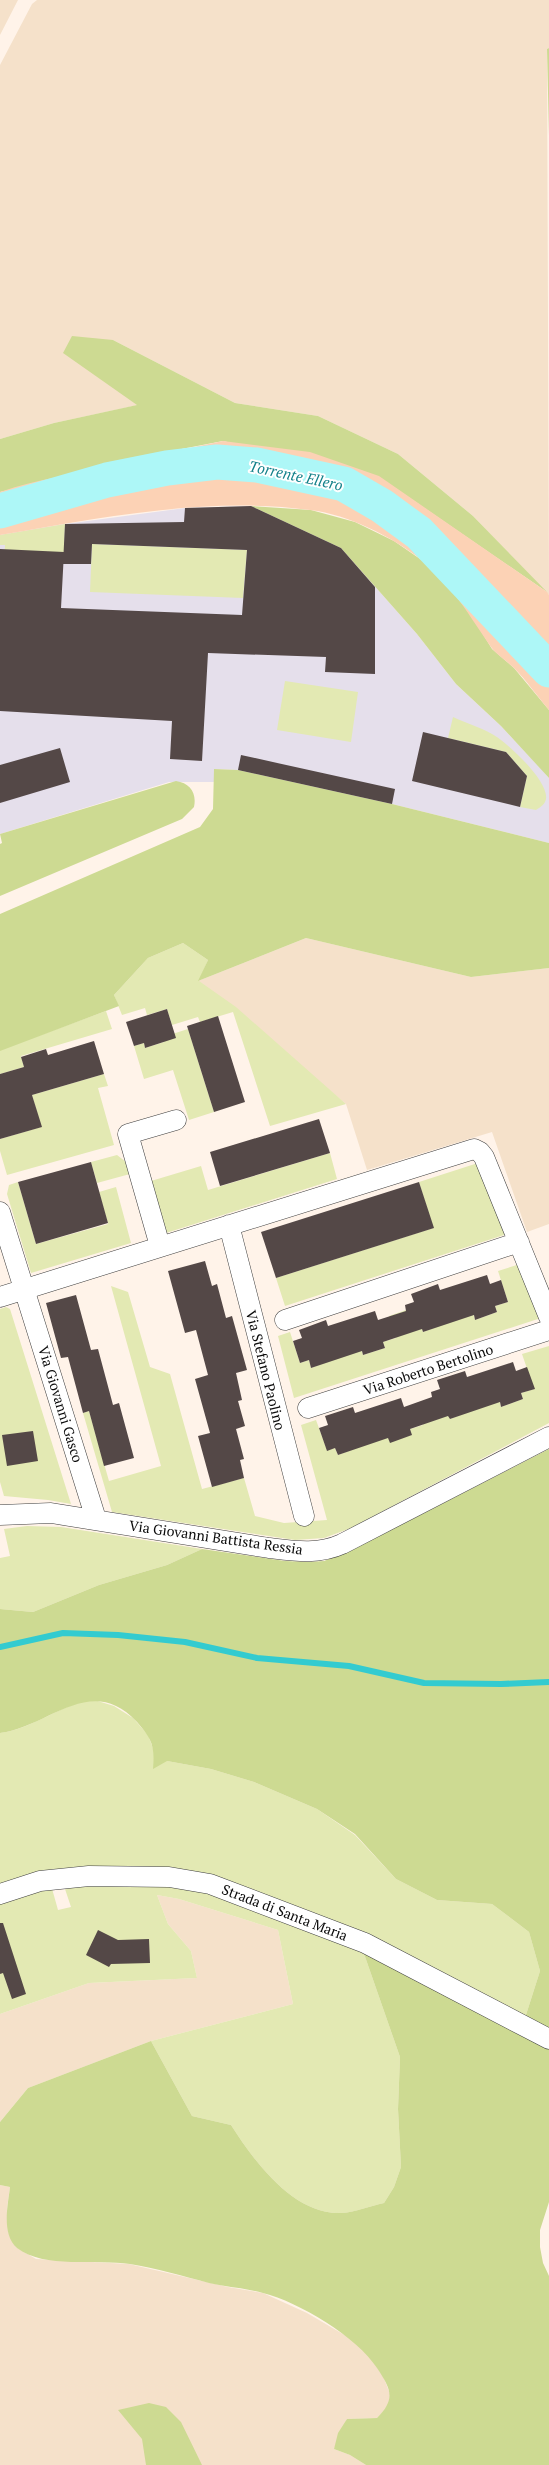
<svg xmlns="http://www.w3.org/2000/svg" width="549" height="2465" font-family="'PT Serif',serif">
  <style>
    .industrial { fill: #e5dfeb }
    .farmland { fill: #f5e1ca }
    .green { fill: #e3e9b3 }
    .forest { fill: #cdda92 }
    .sand { fill: #fcd2b5 }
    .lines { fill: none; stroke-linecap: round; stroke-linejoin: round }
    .stream { stroke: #33cbd0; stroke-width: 6 }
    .river { stroke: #adf7f7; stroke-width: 35 }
    .building { fill: #544847 }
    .minor-casing { stroke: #3e3e3e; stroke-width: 21 }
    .minor { stroke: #fff; stroke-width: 20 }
    .labels { text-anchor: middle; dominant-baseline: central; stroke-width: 4; stroke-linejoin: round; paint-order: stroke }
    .street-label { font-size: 14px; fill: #0b0b0b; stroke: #fff }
    .water-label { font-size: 15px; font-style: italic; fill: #13818a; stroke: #fff }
  </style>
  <rect width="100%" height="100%" fill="#fff3e9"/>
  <path class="industrial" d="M251,506L341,548L417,634L456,684L501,726L542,770L549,778V843L392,804L238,770L214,769V782H169L0,834V535L65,524L185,508Z"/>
  <path class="farmland" d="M0,0H18L0,35Z
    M37,0H549V48L547,49L549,595L473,516L398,454L318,416L235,403L113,340L127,396L138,405L54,423L0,439V65L32,4Z
    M306,938L471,977L549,968V1224L527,1232L492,1132L367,1170L346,1104L198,981Z
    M157,1895L179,1899L278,1930L293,2004L151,2041L28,2088L0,2122V2014L89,1983L197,1978L191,1951L168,1924Z
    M0,2185L10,2187L7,2208L8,2231L16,2247L36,2259L129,2264L228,2287L263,2293L307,2313L353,2340L370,2357L383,2376L390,2394L388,2407L377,2418L347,2419L334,2449L350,2455L366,2465H0Z"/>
  <path class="green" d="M65,524L64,552L2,595L5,545H0V535Z
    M92,544L247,550L243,598L90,592Z
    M285,681L358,692L351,742L277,730Z
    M453,717C466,723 480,727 492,734C507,742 549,781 546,799C545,804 541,807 536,810L520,807L527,776L506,752L448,738Z
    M183,943L208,960L199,981L236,1007L346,1104L270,1126L233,1012L200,1022L198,1017L172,1025L167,1009L147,1015L145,1008L122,1015L114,995L148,958Z
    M106,1011L112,1029L21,1056L24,1067L0,1074V1050Z
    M188,1029L214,1112L189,1120L173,1070L144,1079L134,1046L144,1043L145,1048L164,1042L163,1037Z
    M104,1074L108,1086L98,1088L114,1145L7,1175L0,1151V1139L41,1127L32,1095Z
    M330,1153L337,1179L166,1233L151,1181L201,1166L208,1190Z
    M117,1155L126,1162L130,1174L97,1183L91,1162Z
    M478,1163L507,1234L285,1306L276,1278L433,1228L419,1182Z
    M18,1182L36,1244L108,1224L99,1192L116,1187L131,1243L31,1273L7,1194L9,1185Z
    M520,1264L541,1318L294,1398L278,1336L290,1332L300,1363L309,1360L311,1368L361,1349L363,1355L385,1348L383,1342L396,1338L389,1316L406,1310L421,1325L423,1332L473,1313L475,1320L497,1312L495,1306L508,1302L498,1271Z
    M111,1286L128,1292L150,1367L170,1374L202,1489L244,1478L255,1516L284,1523L327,1520L301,1425L316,1420L327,1450L335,1448L338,1455L388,1436L390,1442L411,1435L410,1429L423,1425L416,1403L447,1412L450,1419L499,1400L501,1407L523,1399L521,1393L534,1389L522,1354L549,1346V1423L351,1528L324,1538L295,1540L112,1512L83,1413L89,1411L109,1481L161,1466Z
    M6,1307L10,1309L71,1504L48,1500L4,1496L0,1482V1309Z
    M27,1526L61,1527L202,1549L167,1565L99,1585L33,1612L0,1609V1558L10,1556L4,1529Z
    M91,1699L114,1706L133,1718L148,1735L154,1751L167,1761L211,1769L254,1782L317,1809L355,1835L396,1879L437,1900L492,1904L529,1932L540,1971L525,2018L356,1931L307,1910L220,1880L0,1887V1733C32,1729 59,1706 91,1699Z
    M63,1883L186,1885L362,1948L400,2057L398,2109L401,2167L394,2187L384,2203C370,2206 355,2212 342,2213C294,2216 254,2161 231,2125L192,2116L151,2041L293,2004L278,1930L179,1899L157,1895L168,1924L191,1951L197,1978L89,1983L0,2014V1901L51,1885L58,1910L71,1907Z"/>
  <path class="forest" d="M549,48V136L547,49Z
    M72,336L113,340L235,403L318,416L398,454L473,516L547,592L379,477L223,441L171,451L0,492V439L54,423L137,405L63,353Z
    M251,506L311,510L355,522L394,541L423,561L467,608L492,649L514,668L549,710V778L501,726L456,684L417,634L341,548Z
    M214,769L238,770L392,804L549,843V968L471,977L306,938L198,981L208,960L183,943L148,958L114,995L119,1006L0,1051V914L200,827L213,809Z
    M176,781C190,783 197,793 194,807L182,819L0,896V844L2,843L0,834Z
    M549,1449V2030L525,2018L540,1971L529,1932L492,1904L437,1900L396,1879L355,1834L317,1809L254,1782L211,1769L167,1761L153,1769C155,1746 152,1739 137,1722C91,1672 49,1727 0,1733V1609L33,1612L99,1585L167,1565L202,1549L285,1561L309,1562L324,1561L352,1550Z
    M362,1948L549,2047V2202L540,2230V2247L543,2263L549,2276V2465H366L350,2455L334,2449L338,2433L347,2419L377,2418C396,2399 391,2389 377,2368C357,2337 299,2302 263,2293C245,2288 227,2287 209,2283C183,2276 156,2268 130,2264C97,2259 44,2269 17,2248C1,2234 8,2205 10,2187L0,2185V2122L28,2088L151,2041L192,2116L231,2125C254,2161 294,2216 342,2213C355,2212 370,2206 384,2203L394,2187L401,2167L398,2109L400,2057Z
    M149,2403L166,2407L181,2422L202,2465H146L142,2439L118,2410Z"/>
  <path class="sand" d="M223,441L310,452L379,476L547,592L549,595V710C537,696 527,681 514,668C507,661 497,655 491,647C470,617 451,583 422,560C390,536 350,515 310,510C208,496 100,518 0,535V492C39,478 79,474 119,465C154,457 188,448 223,441Z"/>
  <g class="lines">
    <path class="stream" d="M0,1647L63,1633L118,1635L185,1642L257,1658L349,1666L424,1683L501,1684L549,1682"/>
    <path class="river" d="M0,511L107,480L167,468L217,462L257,465L344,484L382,506L419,533L549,670"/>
  </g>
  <path class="building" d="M251,506L341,548L375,587V674L325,672L326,657L208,653L202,761L170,759L172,721L0,711V549L64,552L61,608L242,615L247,550L92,544L91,564H63L65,524L184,522L185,508Z
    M423,732L506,752L527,776L520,807L412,781Z
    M60,748L70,782L0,803V765Z
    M241,755L395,789L392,804L238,770Z
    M167,1009L176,1038L145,1048L144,1043L134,1046L126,1022Z
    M218,1016L245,1102L214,1112L187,1026Z
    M94,1041L104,1074L32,1095L42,1127L0,1139V1074L24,1067L21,1057L46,1049L48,1055Z
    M319,1119L330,1153L220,1186L210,1152Z
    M91,1162L108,1223L36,1244L18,1182Z
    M419,1182L434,1228L276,1278L261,1232Z
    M205,1261L212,1286L217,1284L226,1318L232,1316L247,1370L236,1373L242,1400L238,1401L245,1426L236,1429L244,1459L240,1460L244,1478L212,1487L198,1436L210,1433L195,1379L208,1375L196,1330L185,1333L168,1271Z
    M487,1275L490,1284L501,1280L508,1302L495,1306L497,1312L475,1320L474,1315L423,1332L422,1329L383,1342L385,1348L363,1355L362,1351L311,1368L309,1360L300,1363L293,1341L302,1338L299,1330L326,1320L328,1326L375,1311L378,1320L406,1311L405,1305L414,1302L411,1294L438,1284L440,1290Z
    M76,1295L91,1350L98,1349L113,1405L119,1403L134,1458L104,1466L89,1411L83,1413L68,1357L61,1358L46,1303Z
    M513,1362L516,1371L527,1367L535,1389L521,1393L523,1399L501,1407L500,1402L450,1419L448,1416L410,1429L412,1435L390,1443L388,1438L338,1455L335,1448L327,1451L319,1428L328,1425L325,1416L353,1407L355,1413L401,1398L404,1407L432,1397L431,1392L440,1389L437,1380L465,1371L467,1377Z
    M33,1431L38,1461L7,1466L2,1435Z
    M0,1923H3L26,1994L12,1999L3,1973L0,1974Z
    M98,1930L118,1940L149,1939L150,1963L111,1964L109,1967L86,1955Z"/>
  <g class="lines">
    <g class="minor-casing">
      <path id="minor" d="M0,1212L96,1519
        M229,1225L304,1516
        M160,1246L128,1134L176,1120
        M0,1297L474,1149L480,1152L484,1157L549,1317
        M285,1320L519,1242
        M308,1408L549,1330
        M0,1515L51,1513L269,1548C294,1551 318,1555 342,1544L549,1437
        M0,1894L40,1881L89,1876L169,1877L210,1884L365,1943L549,2039"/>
    </g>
    <use href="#minor" class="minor"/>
  </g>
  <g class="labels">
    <g class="street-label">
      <text transform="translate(428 1369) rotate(-18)">Via Roberto Bertolino</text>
      <text transform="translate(266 1370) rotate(76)">Via Stefano Paolino</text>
      <text transform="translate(61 1404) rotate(73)">Via Giovanni Gasco</text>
      <text transform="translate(216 1537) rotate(8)">Via Giovanni Battista Ressia</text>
      <text transform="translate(285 1912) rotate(21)">Strada di Santa Maria</text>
    </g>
    <g class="water-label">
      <text transform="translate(296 475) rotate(12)">Torrente Ellero</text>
    </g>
  </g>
</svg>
